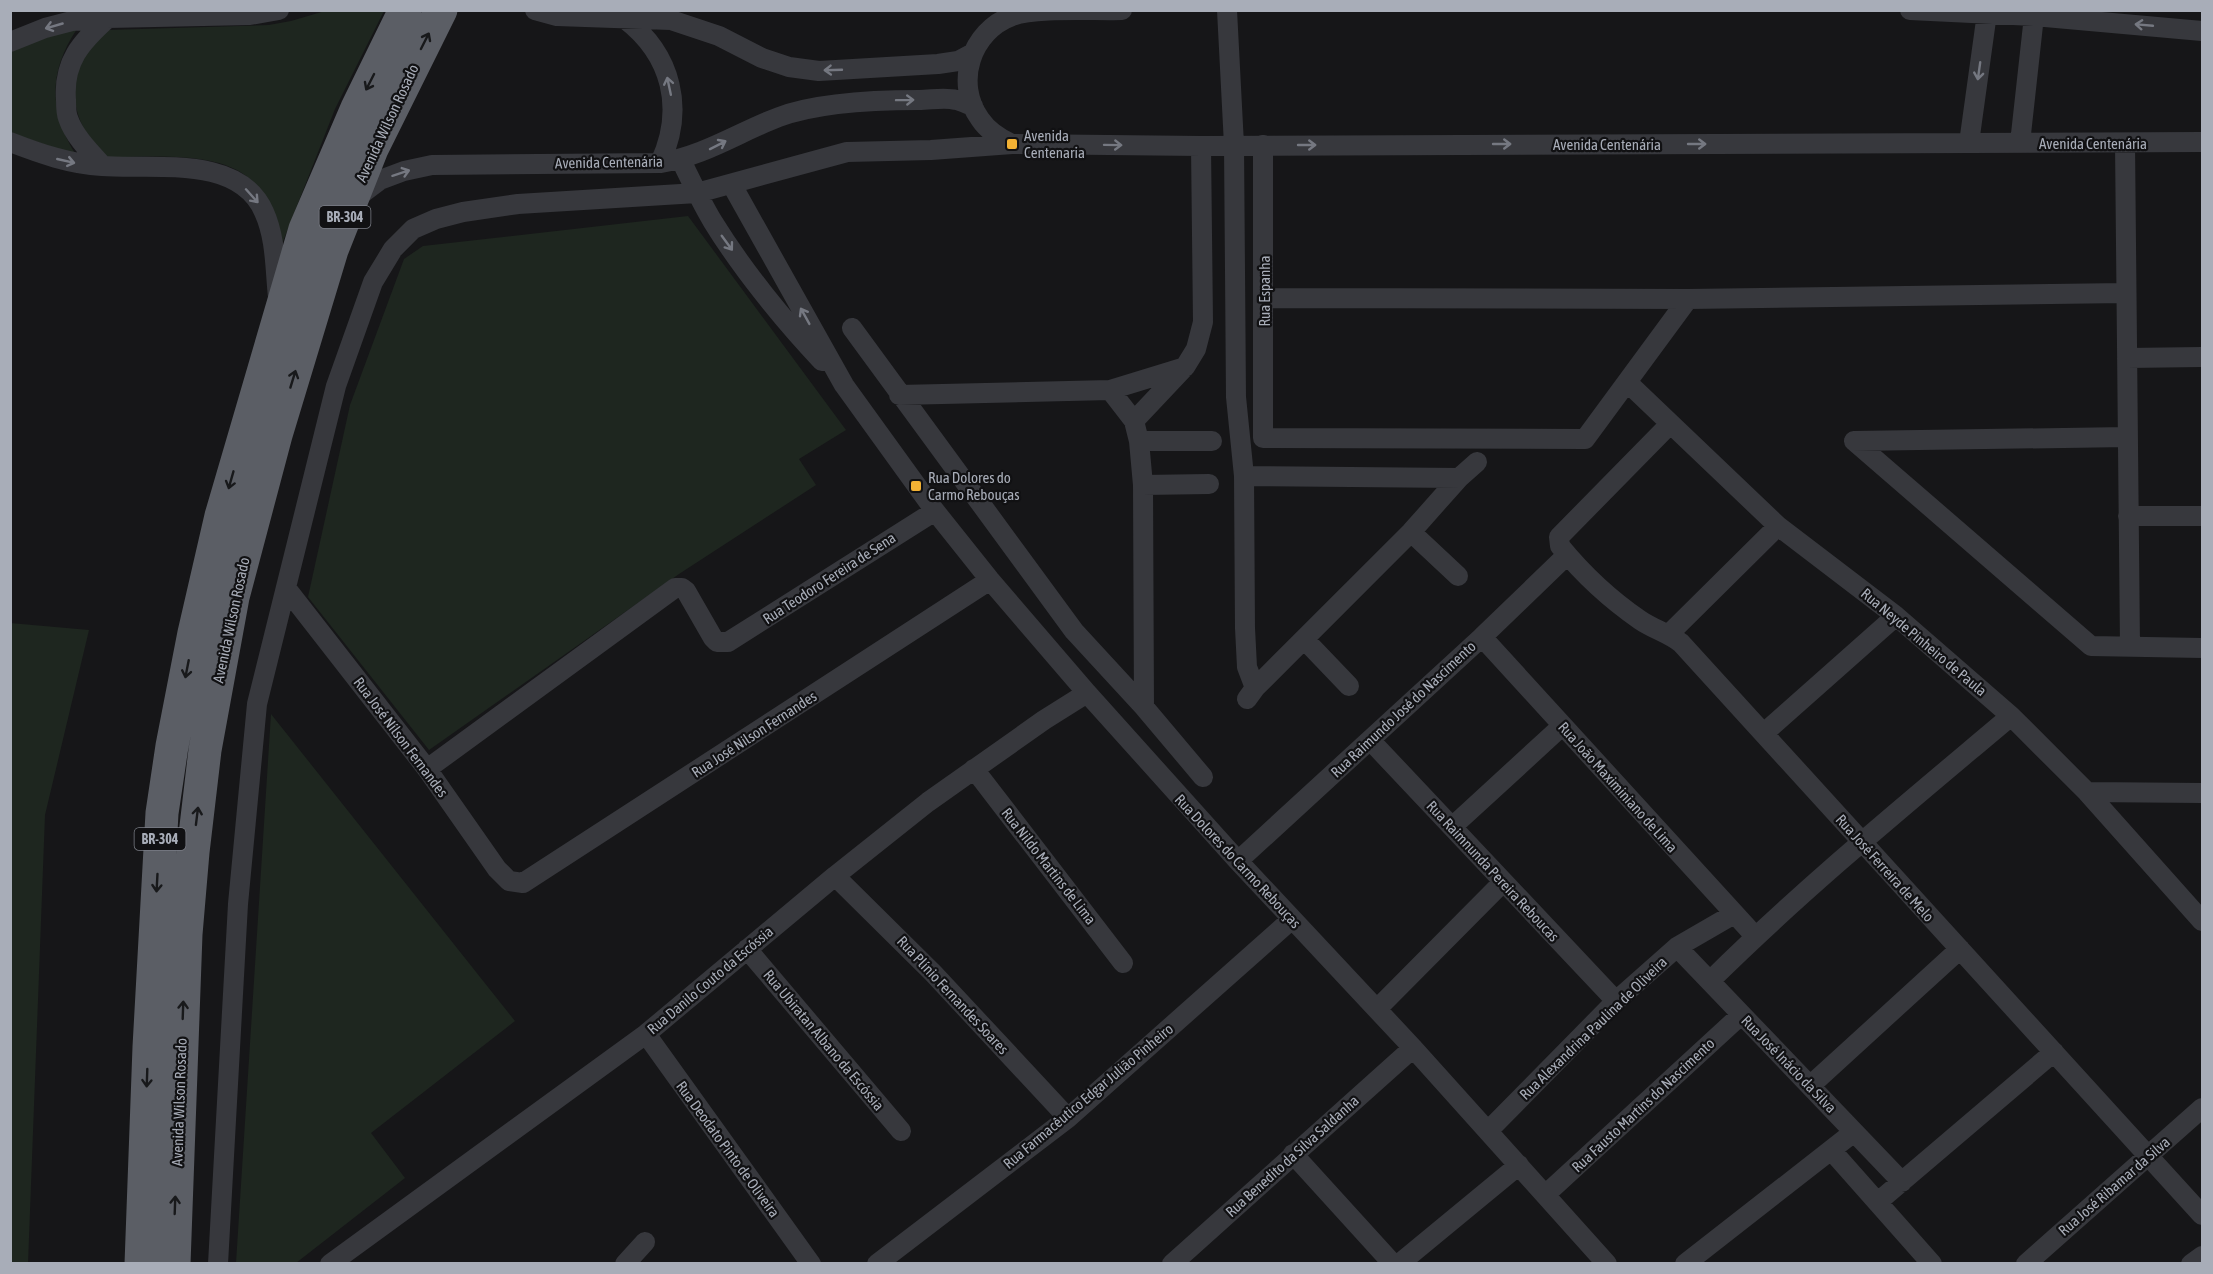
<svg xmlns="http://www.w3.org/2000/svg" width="2213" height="1274" font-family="'Asap Condensed',sans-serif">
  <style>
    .green { fill: #1e261f }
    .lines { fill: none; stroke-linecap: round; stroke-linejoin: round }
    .minor { stroke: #37383d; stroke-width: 20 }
    .trunk { stroke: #5b5e65; stroke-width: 33 }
    .oneway { stroke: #757881 }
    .oneway2 { stroke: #18191b }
    .poi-dot { fill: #f2b134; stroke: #111113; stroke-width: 2 }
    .labels { text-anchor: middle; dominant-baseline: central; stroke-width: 4.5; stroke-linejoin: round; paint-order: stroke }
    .shield { fill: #111113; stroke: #7b7e86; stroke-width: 1.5 }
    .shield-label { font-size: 14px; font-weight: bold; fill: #a8adb8 }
    .street-label { font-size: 15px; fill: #a8adb8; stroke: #111113 }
    .poi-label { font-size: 15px; fill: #a8adb8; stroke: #111113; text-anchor: start }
  </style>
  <rect width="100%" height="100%" fill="#161618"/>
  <path class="green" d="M325,11H384L335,109L282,244C275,229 267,201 258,188C230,148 151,158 108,157C75,131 63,86 88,50C93,42 102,36 108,30L269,25L291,21Z
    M77,29C48,72 49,112 76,155L11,133V52L29,42Z
    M688,216L846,430L799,459L816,485L679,574L429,750L308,597L350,405L404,259L423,246Z
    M10,623L89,630L45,815L28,1264L10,1263Z
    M271,714L515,1021L371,1133L405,1178L296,1263H236Z"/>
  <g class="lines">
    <path class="minor" d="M535,10L557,16L671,20L719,36L762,58L789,67L819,71L938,64L958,61L973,53
      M1227,10L1234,145L1236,397L1244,476L1459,478
      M1910,10L2034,16L2202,31
      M625,19C672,55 685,109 660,163
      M10,42L45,28L72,21L108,18L250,15L279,10
      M10,142C41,154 70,164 102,166C153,170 239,154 264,212C276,238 275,269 278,297
      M1969,143L1987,13
      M2020,143L2034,16
      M2125,143L2130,647
      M1012,144C999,138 988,131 980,119C954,83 971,31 1012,16C1035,7 1095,11 1122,10
      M1263,145V438L1585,439L1688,299
      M681,160C691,181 701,202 713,222C742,269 784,321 822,361
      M103,166C90,152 74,136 68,118C66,113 66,105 66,100C63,62 81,42 108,18
      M732,185L844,385L935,511L990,580L1087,693L1238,861L1413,1048L1607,1264
      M356,198L380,180L404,171L432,165L660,163C704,156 739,132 779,117C819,102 877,100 919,100C931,100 945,97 956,100C961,101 967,104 973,106
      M1265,298L1688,299L2125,293
      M852,328L1074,631L1144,707L1203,777
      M2127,358L2202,357
      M1627,382L1778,526L1896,616L2011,716L2087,792L2202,921
      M1110,390L1185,367L1196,349L1203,322L1201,146
      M899,395L1110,390L1134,421L1139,441L1143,485L1144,707
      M1134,421L1184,368
      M1670,424L1559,537L1560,546C1582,573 1611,600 1640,620C1653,629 1668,633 1681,643L2202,1215
      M1139,441H1212
      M1854,441L2091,646L2202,648
      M1854,441L2127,437
      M1244,476L1245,628L1247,667L1255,688
      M1143,485L1209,484
      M2128,516H2202
      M1411,532L1458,576
      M286,588L427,769L497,869L509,881L523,883L990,580
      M1669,634L1778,526
      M1482,637L1755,936
      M1304,639L1349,686
      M1247,699L1255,688L1411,532L1459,478L1477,462
      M1764,733L1896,616
      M1370,740L1616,1001
      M427,769L675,588H682L686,591L713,638L717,642H728L935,511
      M974,769L1123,963
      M2087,792L2202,793
      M1452,827L1562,726
      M1238,861L1482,637L1567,555
      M835,876L933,973L1068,1118
      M1677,947L1902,1182
      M747,949L901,1131
      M1710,981C1805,887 1909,802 2011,716
      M1377,1009L1503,882
      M646,1034L811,1264
      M1811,1085L1960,949
      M1488,1131L1616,1001L1677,947L1734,914
      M1832,1151L1932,1264
      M1293,1154L1393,1264
      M1545,1195L1741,1015
      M1879,1201L2054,1052
      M218,1264L238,904L257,704L336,386L373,282L393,249L413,229L436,219L463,212L518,204L697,193L847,152L931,150L1012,144L1201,146L2202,142
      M330,1264L646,1034L835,876L928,802L1044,720L1087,693
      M625,1264L645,1242
      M877,1264L1068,1118L1292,919
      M1172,1264L1413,1048
      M1399,1264L1519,1165
      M1685,1264L1854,1132
      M2026,1264L2202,1108
      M2191,1264L2202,1256"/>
    <path class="trunk" d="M141,1264L149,1047L162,813L172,746L194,633L221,516L305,229L357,108L405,10
      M174,1264L186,934L193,852L205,750L233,597L276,435L332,250L372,149L441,10"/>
  </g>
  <defs><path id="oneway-shaft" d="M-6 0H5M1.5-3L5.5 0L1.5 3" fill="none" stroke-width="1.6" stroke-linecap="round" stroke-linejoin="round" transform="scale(1.5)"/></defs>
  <g class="oneway">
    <use href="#oneway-shaft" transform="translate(2144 25) rotate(-175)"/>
    <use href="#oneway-shaft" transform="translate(54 26) rotate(164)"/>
    <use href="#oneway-shaft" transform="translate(833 70) rotate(178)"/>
    <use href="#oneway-shaft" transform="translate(1979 71) rotate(98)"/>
    <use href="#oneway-shaft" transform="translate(669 86) rotate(-102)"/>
    <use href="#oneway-shaft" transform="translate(905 100) rotate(-1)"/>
    <use href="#oneway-shaft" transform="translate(1502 144)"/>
    <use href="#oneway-shaft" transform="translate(1697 144)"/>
    <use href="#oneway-shaft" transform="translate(718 145) rotate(-27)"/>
    <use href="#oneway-shaft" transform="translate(1113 145) rotate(1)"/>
    <use href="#oneway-shaft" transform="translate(1307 145)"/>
    <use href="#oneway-shaft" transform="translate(66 161) rotate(13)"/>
    <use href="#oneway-shaft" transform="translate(401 173) rotate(-18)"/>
    <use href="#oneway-shaft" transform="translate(252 196) rotate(48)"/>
    <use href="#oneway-shaft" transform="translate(727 243) rotate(54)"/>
    <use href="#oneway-shaft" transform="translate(805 316) rotate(-119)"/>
  </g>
  <g class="oneway2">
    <use href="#oneway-shaft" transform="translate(425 41) rotate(-63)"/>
    <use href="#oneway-shaft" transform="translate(370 82) rotate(117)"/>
    <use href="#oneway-shaft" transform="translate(293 379) rotate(-73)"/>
    <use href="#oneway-shaft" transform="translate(231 480) rotate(106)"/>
    <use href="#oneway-shaft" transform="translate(187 669) rotate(101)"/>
    <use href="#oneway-shaft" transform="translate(197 816) rotate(-83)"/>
    <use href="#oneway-shaft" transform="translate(157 883) rotate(93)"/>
    <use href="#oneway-shaft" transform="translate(183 1010) rotate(-88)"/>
    <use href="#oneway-shaft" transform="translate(147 1078) rotate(92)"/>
    <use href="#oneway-shaft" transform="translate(175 1205) rotate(-88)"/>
  </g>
  <g class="poi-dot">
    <rect x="1006" y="138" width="12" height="12" rx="3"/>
    <rect x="910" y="480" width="12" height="12" rx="3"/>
  </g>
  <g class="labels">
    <g class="shield">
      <rect x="319.5" y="206" width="51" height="22" rx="4.5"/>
      <rect x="134.5" y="828" width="51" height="22" rx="4.5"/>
    </g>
    <g class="shield-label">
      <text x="345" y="217">BR-304</text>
      <text x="160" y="839">BR-304</text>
    </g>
    <g class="street-label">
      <text transform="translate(387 123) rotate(-65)">Avenida Wilson Rosado</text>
      <text x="2093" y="143">Avenida Centenária</text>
      <text x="1607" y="144">Avenida Centenária</text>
      <text transform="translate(609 162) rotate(-1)">Avenida Centenária</text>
      <text transform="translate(1264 291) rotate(-90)">Rua Espanha</text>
      <text transform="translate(829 578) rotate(-33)">Rua Teodoro Fereira de Sena</text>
      <text transform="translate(231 620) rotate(-78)">Avenida Wilson Rosado</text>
      <text transform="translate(1924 642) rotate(40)">Rua Neyde Pinheiro de Paula</text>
      <text transform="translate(1403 709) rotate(-43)">Rua Raimundo José do Nascimento</text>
      <text transform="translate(754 734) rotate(-33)">Rua José Nilson Fernandes</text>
      <text transform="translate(401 737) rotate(53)">Rua José Nílson Fernandes</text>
      <text transform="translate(1618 787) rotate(48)">Rua João Maximiniano de Lima</text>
      <text transform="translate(1238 861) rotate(47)">Rua Dolores do Carmo Rebouças</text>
      <text transform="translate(1049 866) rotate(52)">Rua Nildo Martins de Lima</text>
      <text transform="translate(1885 868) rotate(48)">Rua José Ferreira de Melo</text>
      <text transform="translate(1493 871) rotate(47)">Rua Raimnunda Pereira Reboucas</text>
      <text transform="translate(710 980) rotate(-40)">Rua Danilo Couto da Escóssia</text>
      <text transform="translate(953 995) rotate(47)">Rua Plínio Fernandes Soares</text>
      <text transform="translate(1593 1028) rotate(-44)">Rua Alexandrina Paulina de Oliveira</text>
      <text transform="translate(824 1040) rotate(50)">Rua Ubiratan Albano da Escóssia</text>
      <text transform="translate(1789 1064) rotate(46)">Rua José Inácio da Silva</text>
      <text transform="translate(1088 1096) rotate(-40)">Rua Farmacêutico Edgar Julião Pinheiro</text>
      <text transform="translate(179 1102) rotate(-88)">Avenida Wilson Rosado</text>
      <text transform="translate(1643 1105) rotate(-43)">Rua Fausto Martins do Nascimento</text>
      <text transform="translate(728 1149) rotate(54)">Rua Deodato Pinto de Oliveira</text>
      <text transform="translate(1292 1156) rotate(-42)">Rua Benedito da Silva Saldanha</text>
      <text transform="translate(2114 1186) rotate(-41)">Rua José Ribamar da Silva</text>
    </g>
    <g class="poi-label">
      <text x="1024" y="135">Avenida<tspan x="1024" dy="17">Centenaria</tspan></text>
      <text x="928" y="477">Rua Dolores do<tspan x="928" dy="17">Carmo Rebouças</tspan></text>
    </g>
  </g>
  <rect width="2213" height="1274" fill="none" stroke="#a8adb8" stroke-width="24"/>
</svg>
